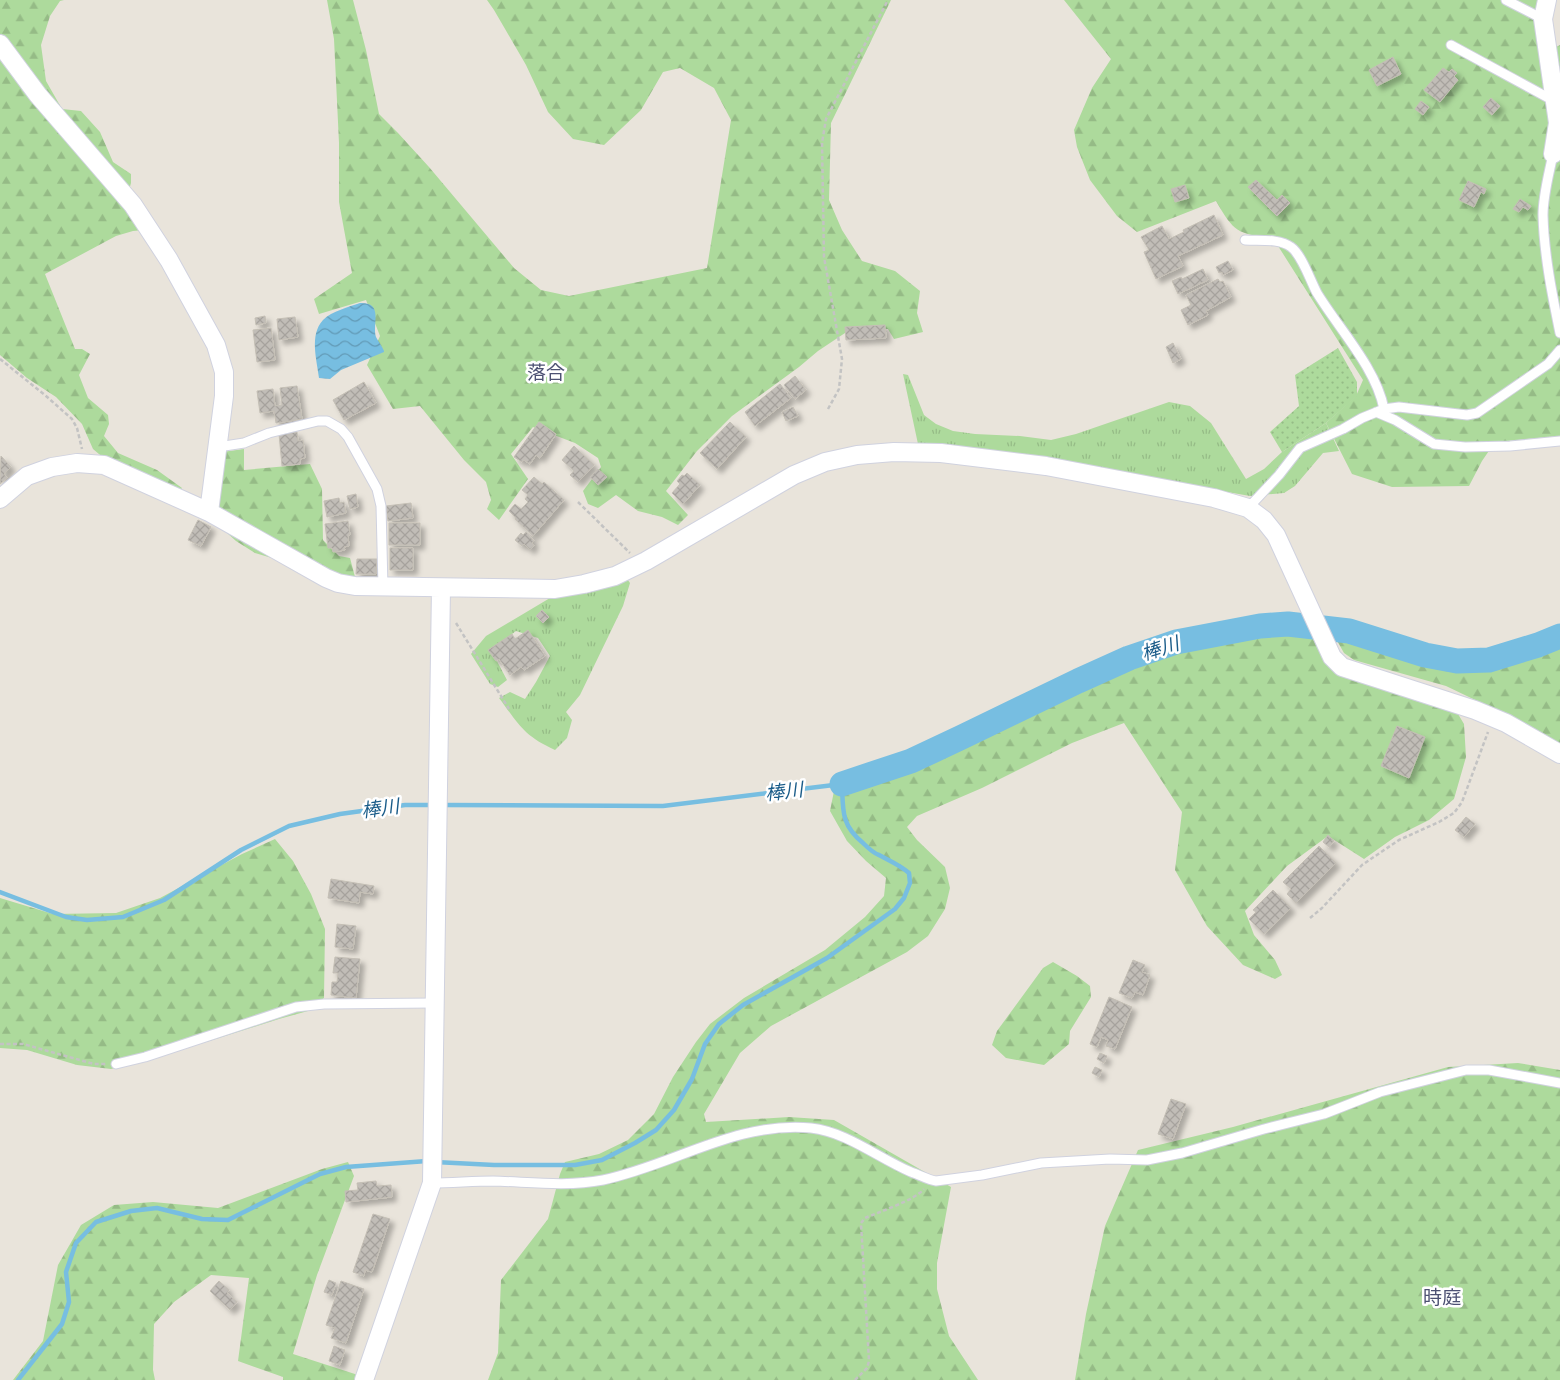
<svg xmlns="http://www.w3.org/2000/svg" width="1560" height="1380" font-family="'IBM Plex Sans','Noto Sans JP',sans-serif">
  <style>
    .grass { fill: url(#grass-tufts) }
    .forest { fill: url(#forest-firs) }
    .garden { fill: url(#garden-dots) }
    .water { fill: url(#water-waves) }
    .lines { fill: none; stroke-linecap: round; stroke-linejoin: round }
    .stream { stroke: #77bee1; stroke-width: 4.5 }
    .river { stroke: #77bee1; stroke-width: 25 }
    .building { fill: url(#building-cross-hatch); stroke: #c4bfb5; filter: url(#shadow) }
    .service-casing { stroke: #d0d2df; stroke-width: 11 }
    .minor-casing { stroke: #d0d2df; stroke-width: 20 }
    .path { stroke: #c3c3c3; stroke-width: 2.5; stroke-dasharray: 4 2.5; stroke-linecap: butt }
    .service { stroke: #fff; stroke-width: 9 }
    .minor { stroke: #fff; stroke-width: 18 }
    .labels { text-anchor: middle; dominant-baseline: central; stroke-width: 5; stroke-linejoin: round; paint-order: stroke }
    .neighbourhood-label { font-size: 19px; fill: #4d5173; stroke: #fff }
    .water-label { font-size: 19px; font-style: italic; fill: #1a5c89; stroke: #fff }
  </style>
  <defs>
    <pattern id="grass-tufts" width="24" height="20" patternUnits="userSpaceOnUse" patternTransform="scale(1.25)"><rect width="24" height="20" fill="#adda9c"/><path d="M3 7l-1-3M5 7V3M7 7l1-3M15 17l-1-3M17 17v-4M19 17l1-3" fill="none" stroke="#95bb86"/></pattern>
    <pattern id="forest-firs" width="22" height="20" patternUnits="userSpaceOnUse" patternTransform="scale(1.25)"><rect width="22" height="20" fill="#adda9c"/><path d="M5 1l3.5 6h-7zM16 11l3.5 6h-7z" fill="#95bb86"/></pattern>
    <pattern id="garden-dots" width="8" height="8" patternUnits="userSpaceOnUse" patternTransform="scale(1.25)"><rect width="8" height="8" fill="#adda9c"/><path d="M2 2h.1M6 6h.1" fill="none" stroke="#95bb86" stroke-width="1.8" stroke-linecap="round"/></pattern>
    <pattern id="water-waves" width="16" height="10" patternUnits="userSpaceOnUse" patternTransform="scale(1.25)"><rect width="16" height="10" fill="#77bee1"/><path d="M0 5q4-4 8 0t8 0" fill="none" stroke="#629ab6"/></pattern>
    <pattern id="building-cross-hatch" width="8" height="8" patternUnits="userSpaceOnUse" patternTransform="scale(1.25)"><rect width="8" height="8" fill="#c1bdb7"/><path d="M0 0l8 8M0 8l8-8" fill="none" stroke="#a6a29d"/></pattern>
    <filter id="shadow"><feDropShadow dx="4.5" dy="4.5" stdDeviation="2.5" flood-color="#0004"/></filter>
  </defs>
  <rect width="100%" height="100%" fill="#e9e4db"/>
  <path class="grass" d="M903,374L908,375L924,415L936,424L953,431L975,434L1020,436L1051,440L1076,434L1169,402L1190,406L1211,423L1246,479L1264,469L1282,452L1326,423L1339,451L1323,453L1295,486L1284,493L1250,496L1114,472L918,444Z
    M625,576L630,583L623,606L580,695L566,712L572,720L567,738L555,750C524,736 519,725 499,698L510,692L525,699L536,682L550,656L538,638L516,631L491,650L507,680L498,687L490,684L471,654L486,636L555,595Z"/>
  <path class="forest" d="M0,0H64L60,1L50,16L41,45L46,81L62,109L81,111L100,132L113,162L131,174V183L125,204L144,230L133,231L116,236L45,274L75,349H82L90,354L79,375L88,398L108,415L109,424L104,436L118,453L157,470L182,488L178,494L106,460L93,449L82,424L56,397L27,378L0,355Z
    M327,0H353L366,50L379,114L398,133L429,167L514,268L541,290L569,296L707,268L731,120L714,88L680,68L663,72L641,110L604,145L573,139L548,112L526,65L494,10L487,0H891L831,123L829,200L842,230L862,261L895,271L920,291L917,313L923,332L894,339L888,329L848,331L818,351L799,367L732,416L697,451L666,491L688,515L678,525L662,517L638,511L616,495L598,508L588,504L583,491L601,467L598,458L575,443L533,427L511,454L528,479L499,520L487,509L491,500L486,482L464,460L420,406L393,409L367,365L380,336L366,300L319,314L314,299L352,273L339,202V143L334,39Z
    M1064,0H1539L1537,4L1541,55L1560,45V436L1495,442L1482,461L1469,486L1392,487L1352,474L1326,423L1356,396L1363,380L1273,238C1237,234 1234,232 1216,201L1137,232L1117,216L1090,180L1077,147L1074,130L1092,88L1111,59Z
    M244,449V470L310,464L322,489L323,540L339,556L350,558L355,577L349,581L255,553L236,541L217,524L201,514L208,454Z
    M1303,616L1322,655L1455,709L1464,724L1466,757L1454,799L1429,820L1395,837L1364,859L1328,836L1287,866L1245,911L1254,935L1275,960L1282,975L1275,979L1243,965L1207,926L1175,870L1182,812L1124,723L1072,743L982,788L917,816L907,827L917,840L945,867L950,888L945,909L928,936L907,952L771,1026L740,1053L704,1114L706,1122L789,1117L834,1120L951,1187L937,1263V1289L949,1336L978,1380H488L498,1353L501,1280L548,1219L560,1174L565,1162L599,1154L628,1140L654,1114L673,1077L696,1042L710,1024L744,998L825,950L865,917L884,896L886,878L866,861L847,841L830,811L834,791L841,780L908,755L957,733L1087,667L1129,651L1219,629L1288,617Z
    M1337,633C1381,642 1422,664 1467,665C1474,665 1481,666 1487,665C1512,661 1536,651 1560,642V764L1536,747L1494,709L1446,686L1354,660L1344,653L1335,637Z
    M275,839L293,861L311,894L325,929L324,998L308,1011L279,1019L146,1061L111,1069L77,1065L27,1050L0,1048V898L53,914L116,913L160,898L242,854Z
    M1053,962L1077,976L1090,986L1091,997L1070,1031L1069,1044L1044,1065L1006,1058L992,1045L997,1031L1043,968Z
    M1518,1063L1560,1070V1380H1075L1086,1314L1105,1226L1138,1150L1233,1127L1448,1067Z
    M348,1162L354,1176L317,1275L293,1354L358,1375L357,1380H283V1377L238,1361L249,1278L211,1275L174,1302L154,1324L153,1370L155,1380H13L43,1341L58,1265L81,1225L114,1205L153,1202L218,1208L322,1169Z"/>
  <path class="garden" d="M1338,348L1357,382V396L1326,423L1282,452L1270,432L1299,406L1295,375Z"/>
  <path class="water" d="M360,303C384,302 372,324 376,337C378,341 382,346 384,351V352L341,370L330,379L319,378C317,360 309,335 323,320C332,311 349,307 360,303Z"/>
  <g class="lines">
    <path class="stream" d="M0,892L66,917L87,920L123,917L164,900L241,850L289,826L340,814L405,805H435
      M435,1162L494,1165H575L602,1160L635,1143L656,1130L674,1110L692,1079L705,1044L719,1024L743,1005L827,958L895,909L904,898L910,883L909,873C900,865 890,861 879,855C873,853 868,848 863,843C841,825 843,811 842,784L663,806L443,805
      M18,1380L62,1324L69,1302L66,1272L76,1243L96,1222L131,1211L157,1208L202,1219L228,1220L320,1174L346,1167L427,1161"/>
    <path class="river" d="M842,784L911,761L962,737L1078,681L1129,658L1176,642L1260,626L1288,624L1349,631L1425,655L1457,661L1489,660L1538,645L1560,636"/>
  </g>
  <path class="building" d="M1393,57L1401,74L1377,86L1369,70Z
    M1443,68L1449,72L1452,69L1457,73L1454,76L1458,80L1440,102L1424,90Z
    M1491,98L1500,106L1492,115L1483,107Z
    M1421,101L1429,107L1423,115L1415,109Z
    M1256,180L1277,200L1282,195L1290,203L1277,216L1248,187Z
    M1468,181L1486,189L1484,194L1481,192L1474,207L1459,200Z
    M1185,185L1189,198L1175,202L1171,189Z
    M1520,199L1531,206L1528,210L1523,207L1519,212L1513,209Z
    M1214,215L1223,235L1178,256L1183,266L1156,279L1144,252L1149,250L1141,237L1162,226L1169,239L1184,232L1183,230Z
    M1228,261L1233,270L1223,275L1222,272L1219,273L1216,267Z
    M1203,269L1208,280L1178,294L1172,281L1181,277L1182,279Z
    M1218,279L1220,282L1223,281L1231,297L1206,311L1208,315L1188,325L1181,310L1191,305L1186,295Z
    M265,316L266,323L256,325L255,318Z
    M295,317L298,337L279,340L277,319Z
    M885,325L886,338L846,340L845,327Z
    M271,328L275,360L257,362L253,330Z
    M1173,343L1181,359L1173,363L1166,347Z
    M795,376L806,390L795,399L784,385Z
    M364,382L376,403L344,420L333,400Z
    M780,384L791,398L755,426L745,412Z
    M297,386L302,419L276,423L274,411L260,413L257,391L273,389L275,406L282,405L280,388Z
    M793,407L798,416L786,421L782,412Z
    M539,422L556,434L540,458L536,455L530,464L524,460L522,462L514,457Z
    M730,422L746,437L717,469L700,453Z
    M297,432L298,441L303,440L305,458L300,459V464L282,466L279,434Z
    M574,446L594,465L578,482L570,475L574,471L562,460Z
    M1,456L11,467L4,474L7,478L0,484Z
    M598,469L607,477L598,485L590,477Z
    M687,473L700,485L683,504L672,493L680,484L677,481L682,475L684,476Z
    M534,477L542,484L544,482L564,500L533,536L515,519L516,518L509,511L515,504L521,509L528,502L525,499L528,495L522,490Z
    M356,494L358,507L350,509L347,496Z
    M339,498L340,503L344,502L346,513L327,517L324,501Z
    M411,503L413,518L388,521L386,506Z
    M198,520L211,527L201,546L188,540Z
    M348,521L350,535H348L349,546L344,547L345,550L333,552L332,548H328L325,524Z
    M389,523H420V545H389Z
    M526,532L534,541L532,543L534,545L530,550L524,544L522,546L515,540L521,533L523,535Z
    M390,548H413V570H390Z
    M357,559H377L376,574H356Z
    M542,610L549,617L543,623L536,616Z
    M528,630L545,656L524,670L521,667L510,675L499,659L496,661L488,650L512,634L515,639Z
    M1397,726L1425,737L1409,778L1381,766Z
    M1466,817L1475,824L1464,837L1455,830Z
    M1328,835L1334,841L1329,847L1323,842Z
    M1319,846L1336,863L1296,903L1287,894L1291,889L1283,882Z
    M331,879L374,886L373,894L360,892L359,903L328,898Z
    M1273,890L1291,908L1264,934L1249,919L1256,912L1253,910Z
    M337,924L356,926L353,949L335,947Z
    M335,957L360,959L356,998L331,995L332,982H337L338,973H333Z
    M1133,960L1145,965L1142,972L1150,975L1143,995L1135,992L1132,998L1119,993Z
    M1109,997L1132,1007L1115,1049L1106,1046L1108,1040L1101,1037L1097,1047L1090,1044Z
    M1100,1053L1107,1056L1104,1063L1097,1059Z
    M1095,1067L1102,1070L1099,1077L1092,1073Z
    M1171,1099L1186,1104L1173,1139L1158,1134Z
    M376,1181L377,1186L391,1185L392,1197L346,1202L345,1191L358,1190L357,1183Z
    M373,1214L390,1219L372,1272L365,1270L364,1276L353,1272Z
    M329,1280L336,1283L332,1295L324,1292Z
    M219,1281L229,1290L227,1293L237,1302L230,1310L210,1291Z
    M341,1281L364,1289L346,1343L331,1338L335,1328L326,1325Z
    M334,1346L345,1350L340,1365L329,1361Z"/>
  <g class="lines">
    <g class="service-casing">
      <path id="service" d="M1506,0L1543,19
        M1451,45L1556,102
        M1553,154C1549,174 1543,195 1543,215C1544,254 1552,294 1560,333
        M1245,240C1259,241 1279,238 1291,247C1302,255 1310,280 1317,293C1339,329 1376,368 1384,409
        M1376,412L1395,420L1434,444L1465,447L1510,446L1560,441
        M218,447L244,443L269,433L318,421H327L341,429L348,437L377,489L381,506L383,587
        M1248,508L1279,475L1300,448L1343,429L1362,418L1384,409L1399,407L1467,415L1477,413L1548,364L1560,350
        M116,1064L145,1057L296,1007L324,1004L434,1003
        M432,1183C452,1183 473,1181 493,1181C530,1182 566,1187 603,1180C674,1165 736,1121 811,1128C847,1132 878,1158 911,1172C920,1175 928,1180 936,1181L982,1175L1041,1163L1110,1159L1147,1160L1182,1153L1264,1129L1324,1114L1380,1092L1466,1070H1489L1560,1083"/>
    </g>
    <g class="minor-casing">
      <path id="minor" d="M1547,0L1543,19L1558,123L1553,154
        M0,44L38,95L133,205L169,260L216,345L224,372V396L209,512
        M0,499L27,476L52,467L77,463L104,465L209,512L326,578L338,583L355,586L555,589L584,584L615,576L646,561L794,475L825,462L857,455L894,452L941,453L1046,466L1214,498L1248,508L1264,520L1276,535L1332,657L1342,667L1475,710L1506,723L1560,754
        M364,1380L432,1183L441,588"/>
    </g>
    <path class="path" d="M0,359L46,396L72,419L77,428L82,449
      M828,409L839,389L842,359L824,257L822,143L826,119L888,0
      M578,502L630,553
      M456,623L509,709
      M1310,918L1322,908L1362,865L1399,840L1439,822L1454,813L1462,802L1488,732
      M0,1044H23L94,1064H106
      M855,1380L867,1368L869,1361L861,1223L865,1218C879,1212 915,1200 924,1189"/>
    <use href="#service" class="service"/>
    <use href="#minor" class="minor"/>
  </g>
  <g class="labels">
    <g class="neighbourhood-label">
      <text x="546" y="372">落合</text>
      <text x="1442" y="1297">時庭</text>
    </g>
    <g class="water-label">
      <text transform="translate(1160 648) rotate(-18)">棒川</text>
      <text transform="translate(784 791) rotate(-7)">棒川</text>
      <text transform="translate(380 808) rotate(-8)">棒川</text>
    </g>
  </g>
</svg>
